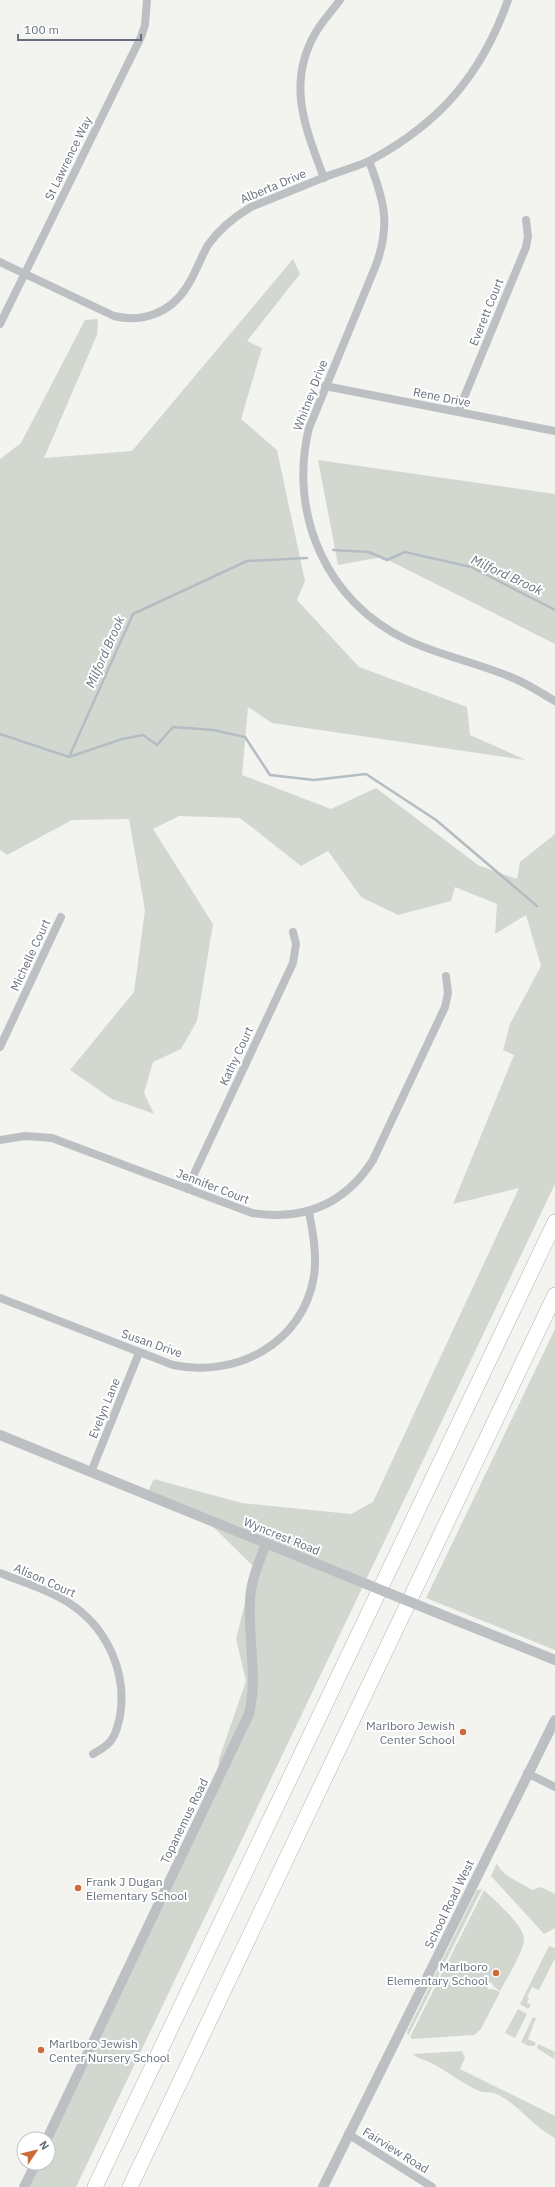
<svg xmlns="http://www.w3.org/2000/svg" width="555" height="2187" font-family="'IBM Plex Sans',sans-serif">
  <style>
    .green { fill: #d2d8d0 }
    .lines { fill: none; stroke-linecap: round; stroke-linejoin: round }
    .stream { stroke: #b4bdc2; stroke-width: 2.5 }
    .motorway-casing { stroke: #b0b3b6; stroke-width: 16 }
    .minor { stroke: #bdc0c3; stroke-width: 8 }
    .tertiary { stroke: #bdc0c3; stroke-width: 10 }
    .motorway { stroke: #fff; stroke-width: 15 }
    .tertiary-bridge { stroke: #bdc0c3; stroke-width: 10 }
    .poi-dot { fill: #cc6b37; stroke: #fff; stroke-width: 1.5 }
    .labels { text-anchor: middle; dominant-baseline: central; stroke-width: 4; stroke-linejoin: round; paint-order: stroke }
    .street-label { font-size: 12px; fill: #66707d; stroke: #fff }
    .poi-label { font-size: 12px; fill: #66707d; stroke: #fff; text-anchor: end }
    .water-label { font-size: 13px; font-style: italic; fill: #677781; stroke: #fff }
  </style>
  <rect width="100%" height="100%" fill="#f3f3f0"/>
  <path class="green" d="M293,259L300,274L247,341L262,348L241,419L277,450L305,581L297,600L359,667L467,707L470,735L526,760L272,723L248,707L242,775L331,809L376,788L478,865L517,879L520,862L555,834V1184L76,2187H29L41,2163H48V2148L214,1799L219,1759L246,1681L236,1639L254,1567L203,1517L146,1495L154,1479L242,1503L351,1514L373,1502L519,1188L453,1204L514,1055L503,1050L510,1024L541,966L526,915L495,934L497,904L455,887L451,901L398,915L361,897L328,851L301,866L240,818L179,816L153,829L213,924L197,1021L181,1049L153,1062L144,1093L154,1114L112,1099L70,1070L134,992L145,910L129,819L72,820L7,855L0,850V459L21,443L85,320L98,319L97,335L44,458L132,451Z
    M318,460L555,494V644L382,557L338,565Z
    M555,1329V1650L426,1598Z
    M497,1863C502,1877 521,1882 532,1890L541,1887L555,1894V1928L544,1934L491,1876Z
    M482,1889L408,2036L407,2032L477,1890Z
    M484,1890C494,1900 525,1926 524,1940C523,1953 507,1978 500,1991L494,1987L491,1982L487,1984L488,1989H493L500,1992L481,2029L474,2035L412,2039L410,2037Z
    M549,1946L555,1948V1958L539,1990L532,1987L527,1997L529,1998L527,2003L531,2005L528,2009L520,2004Z
    M518,2009L527,2014L515,2038L505,2033Z
    M533,2017L536,2018L528,2039L536,2043L534,2046H529L521,2042Z
    M538,2044L555,2052L554,2059L537,2048Z
    M462,2051L465,2058L460,2069L555,2116V2138C535,2128 521,2108 502,2097C491,2090 487,2094 479,2091C461,2083 446,2070 429,2062C423,2059 416,2058 413,2054Z"/>
  <g class="lines">
    <path class="stream" d="M333,550L369,552L387,560L405,552L471,567L555,610
      M0,734L69,757L133,614L247,561L307,558
      M69,757L122,739L143,735L157,745L173,727L213,730L245,737L270,775L314,780L366,774L436,820L537,906"/>
    <g class="motorway-casing">
      <path id="motorway" d="M95,2187L555,1222
        M130,2187L555,1295"/>
    </g>
    <path class="minor" d="M369,161C384,200 391,224 376,265L309,428C288,513 326,602 407,640C441,656 479,663 513,678C528,684 541,693 555,701
      M324,178C305,127 286,83 316,32C323,20 332,11 340,0
      M0,262L114,316C142,323 170,313 186,288C195,275 200,259 208,245C220,228 234,217 251,207C276,197 300,187 325,177C340,171 357,167 371,160C440,123 482,74 508,0
      M0,324L141,37L145,25L147,0
      M325,386L555,431
      M458,412L526,247L528,236L526,220
      M0,1047L61,917
      M0,1140L25,1136L52,1138L252,1213C304,1221 345,1204 373,1160L445,1007L448,993L446,976
      M187,1189L293,963L296,944L293,932
      M0,1298L173,1365C236,1378 303,1344 314,1276C317,1254 313,1233 309,1212
      M91,1472L139,1353
      M0,1573C25,1583 53,1591 75,1607C109,1632 127,1675 120,1716C118,1724 117,1732 112,1739C108,1746 100,1750 93,1754
      M527,1773L555,1787
      M348,2134L432,2187"/>
    <path class="tertiary" d="M0,1435L354,1579
      M435,1612L555,1660
      M47,2139L249,1714C258,1677 248,1640 250,1603C250,1582 259,1563 266,1543
      M24,2187L36,2163
      M323,2187L555,1720"/>
    <use href="#motorway" class="motorway"/>
    <path class="tertiary-bridge" d="M354,1579L435,1612"/>
  </g>
  <g class="poi-dot">
    <circle cx="463" cy="1732" r="4"/>
    <circle cx="78" cy="1888" r="4"/>
    <circle cx="496" cy="1973" r="4"/>
    <circle cx="41" cy="2050" r="4"/>
  </g>
  <g class="labels">
    <g class="street-label">
      <text transform="translate(68 158) rotate(-64)">St Lawrence Way</text>
      <text transform="translate(273 186) rotate(-23)">Alberta Drive</text>
      <text transform="translate(486 312) rotate(-68)">Everett Court</text>
      <text transform="translate(310 395) rotate(-69)">Whitney Drive</text>
      <text transform="translate(442 397) rotate(11)">Rene Drive</text>
      <text transform="translate(30 955) rotate(-65)">Michelle Court</text>
      <text transform="translate(236 1056) rotate(-65)">Kathy Court</text>
      <text transform="translate(213 1186) rotate(21)">Jennifer Court</text>
      <text transform="translate(152 1343) rotate(19)">Susan Drive</text>
      <text transform="translate(104 1408) rotate(-68)">Evelyn Lane</text>
      <text transform="translate(282 1536) rotate(22)">Wyncrest Road</text>
      <text transform="translate(45 1580) rotate(24)">Alison Court</text>
      <text transform="translate(184 1821) rotate(-64)">Topanemus Road</text>
      <text transform="translate(449 1904) rotate(-64)">School Road West</text>
      <text transform="translate(396 2150) rotate(32)">Fairview Road</text>
    </g>
    <g class="poi-label">
      <text x="455" y="1725">Marlboro Jewish<tspan x="455" dy="14">Center School</tspan></text>
      <text x="86" y="1881" text-anchor="start">Frank J Dugan<tspan x="86" dy="14">Elementary School</tspan></text>
      <text x="488" y="1966">Marlboro<tspan x="488" dy="14">Elementary School</tspan></text>
      <text x="49" y="2043" text-anchor="start">Marlboro Jewish<tspan x="49" dy="14">Center Nursery School</tspan></text>
    </g>
    <g class="water-label">
      <text transform="translate(507 575) rotate(25)">Milford Brook</text>
      <text transform="translate(105 652) rotate(-66)">Milford Brook</text>
    </g>
  </g>
  <g transform="translate(36 2151) rotate(55)"><circle r="19" fill="#ffffff" stroke="#c2c6cb"/>
  <path d="M0-3L7 15L0 10L-7 15Z" fill="#cc6b37"/>
  <text y="-6" font-size="11" font-weight="bold" text-anchor="middle" fill="#66707d">N</text>
  </g>
  <path d="M18 34v6h123v-6" fill="none" stroke="#66707d" stroke-width="2"/>
  <text x="24" y="34" font-size="12" fill="#66707d" stroke="#ffffff" stroke-width="3" paint-order="stroke">100 m</text>
</svg>
